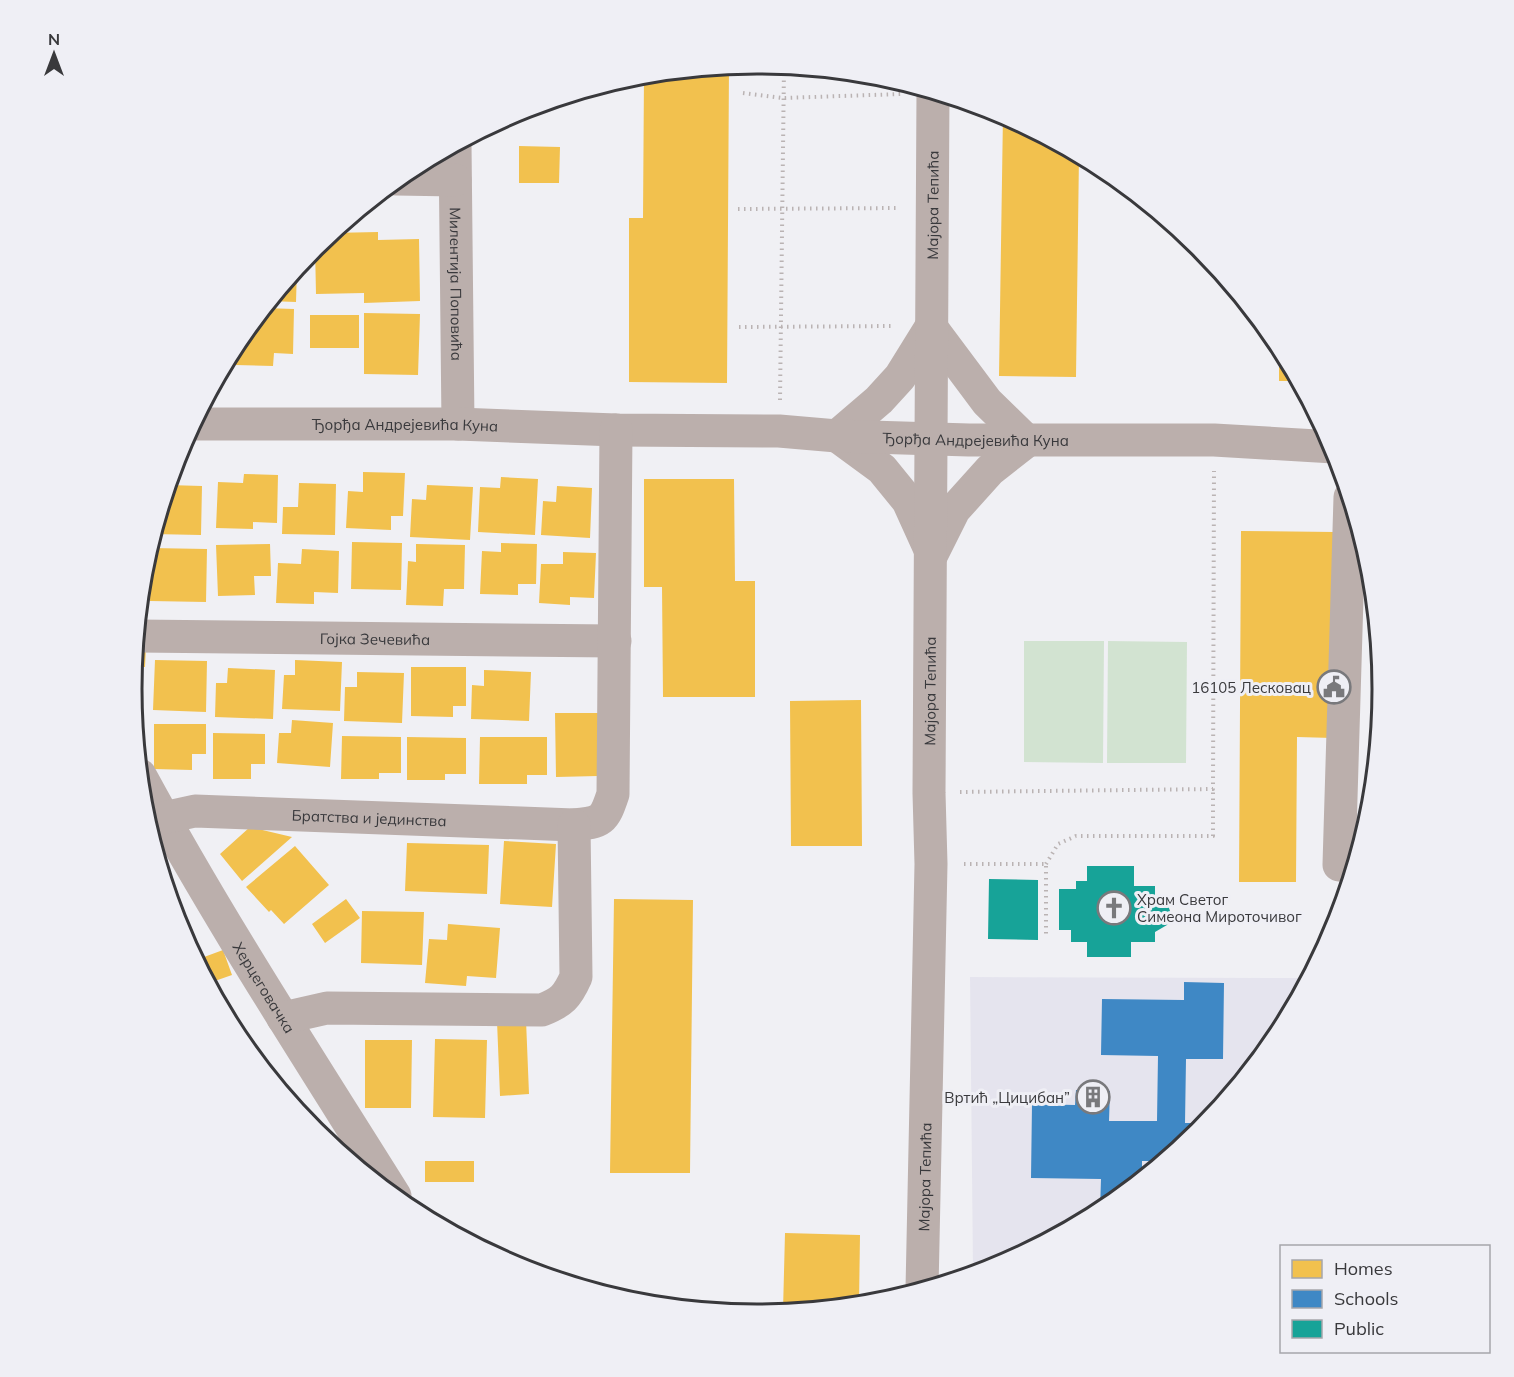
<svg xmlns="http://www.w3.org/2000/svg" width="1514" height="1377" font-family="Mulish,sans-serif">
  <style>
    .built { fill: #e5e4ee }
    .green { fill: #d2e3d1 }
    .homes { fill: #f2c14e }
    .schools { fill: #3f88c5 }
    .public { fill: #17a398 }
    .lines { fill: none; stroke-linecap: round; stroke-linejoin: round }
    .path { stroke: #bab3b3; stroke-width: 4; stroke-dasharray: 1.5 4.5; stroke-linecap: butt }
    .minor { stroke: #bbafac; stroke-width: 33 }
    .labels { text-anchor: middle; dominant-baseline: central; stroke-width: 6; stroke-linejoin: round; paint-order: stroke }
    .street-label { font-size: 15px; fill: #39393c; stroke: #efeff5 }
    .poi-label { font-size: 15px; fill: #39393c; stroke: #efeff5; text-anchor: end }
    .rim { fill: none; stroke: #39393c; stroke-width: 3 }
  </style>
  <rect width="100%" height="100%" fill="#f0f0f4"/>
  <path class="built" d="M970,977L1308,978L1277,1036L1199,1131L1104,1209L996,1267L973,1273Z"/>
  <path class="green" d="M1024,641H1104L1103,763L1024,762Z
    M1108,641L1187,642L1186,763H1107Z"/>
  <path class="homes" d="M729,66L727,383L629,382V218H643L644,74Z
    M1003,114L1079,155L1076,377L999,376Z
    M519,146L560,147L559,183H519Z
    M378,232V240L419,239L420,301L364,303V293L316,294L315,246L331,233Z
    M297,268L296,302L269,301Z
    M264,308L294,309L293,354L274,353L273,366L235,365V344Z
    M364,313L420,314L418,375L364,374Z
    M310,315H359V348H310Z
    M1279,345L1298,381H1279Z
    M363,472L405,473L403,516H391V530L346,528L348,491L363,492Z
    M244,474L278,475L277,523L253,522V529L216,528L218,482L243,483Z
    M501,477L538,479L535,535L478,532L480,487L500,488Z
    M644,479H734L735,581H755V697H663L662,587H644Z
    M299,483L336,484L335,535L282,534L283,507H298Z
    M168,485L202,486L201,535L153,534Z
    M427,485L473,487L470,540L410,537L412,499L426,500Z
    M557,486L592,488L590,538L541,535L543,501L556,502Z
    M1241,531L1334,532L1333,738L1297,737L1296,882H1239Z
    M352,542L402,543L401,590L351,589Z
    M501,543L537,544L536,584H518V595L480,594L482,551L501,552Z
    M270,544L271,576H254L255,595L218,596L216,545Z
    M416,544L465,545L464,589H444L443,606L406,605L408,561L416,562Z
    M151,548L207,549L206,602L150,601Z
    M302,549L339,551L338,593L314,592V604L276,603L278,563L301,564Z
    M563,552L596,553L594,598L570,597V605L539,603L541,564H563Z
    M1372,644H1378L1382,682L1376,683Z
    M136,647H146L145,667L134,666Z
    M155,660L207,661L206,712L153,710Z
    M295,660L342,662L340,711L282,709L284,675H295Z
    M411,667H466V706H453V717L411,716Z
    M228,668L275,670L273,719L215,717L216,683H227Z
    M484,670L531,672L529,721L471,719L472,685L484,686Z
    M357,672L404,673L402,723L344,721L345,687H357Z
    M861,700L862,846H791L790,701Z
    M555,713H598V776L556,777Z
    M292,720L333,723L330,767L277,763L279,733H291Z
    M154,724H206V754H192V770L154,769Z
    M213,733L265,734V764H251V779H213Z
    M342,736L401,737V773H379V779H341Z
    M407,737L466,738V774H445V780H407Z
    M480,737H547V775H527V784H479Z
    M250,827L292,837L242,881L220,854Z
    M504,841L556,844L552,907L500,904Z
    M407,843L489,845L487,894L405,891Z
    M295,846L329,885L284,924L271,910L269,912L246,887Z
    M346,899L360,918L325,943L312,924Z
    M614,899L693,900L690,1173H610Z
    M362,911L424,912L422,965L361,963Z
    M448,924L500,928L496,978L467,976L466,986L425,983L429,939L447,940Z
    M223,950L232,975L209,983L196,960Z
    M526,1020L529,1094L500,1096L497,1021Z
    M435,1039L487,1040L485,1118L433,1117Z
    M365,1040H412L411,1108H365Z
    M259,1051L266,1072L252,1054Z
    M425,1161H474V1182H425Z
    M785,1233L860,1235L859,1304L783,1311Z"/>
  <path class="schools" d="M1184,982L1224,983L1223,1059H1186L1185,1123H1206L1199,1131L1162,1161H1142V1178L1100,1211L1101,1179L1031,1178L1032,1104L1075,1105L1076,1090L1110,1091L1109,1121H1157L1158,1056L1101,1055L1102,999L1184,1000Z
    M1239,1068L1250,1069L1239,1082Z"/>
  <path class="public" d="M1087,866H1134V886H1155V897L1167,902L1171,914L1167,925L1155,932V942H1131V957H1087V942H1071V930H1059V889H1076V881H1087Z
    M989,879L1038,880V940L988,939Z"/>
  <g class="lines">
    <path class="path" d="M743,93L783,98L901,94
      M738,209L899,208
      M739,327L895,326
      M780,400L784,66
      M960,792L1213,789L1214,471
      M964,864H1046V934
      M1046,864L1058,844L1076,836H1213V789"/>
    <g class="minor">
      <path id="s1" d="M455,144L458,424"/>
      <path d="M396,179L455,180"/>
      <path d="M931,327L987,402L1027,441L990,470L954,510L932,554L908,501L882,469L837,436L879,400L900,377Z"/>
      <path id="s2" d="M193,424H458L616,430L779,431L837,436L969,440H1214L1334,447"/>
      <path id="s3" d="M137,636L615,641"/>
      <path id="s4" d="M140,775C218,919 308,1057 395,1196"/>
      <path id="s5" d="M163,818L195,811L574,825C602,822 604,821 613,794L616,430"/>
      <path d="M1339,865L1350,497"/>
      <path d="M283,1018L327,1008L542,1010C562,1002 567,997 576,977L574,825"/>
      <path id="s6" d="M922,1289L931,864L929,793L933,91"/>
    </g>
  </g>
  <defs>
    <g id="civic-ring" transform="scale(1.725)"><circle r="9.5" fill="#efeff5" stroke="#79797c" stroke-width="1.5"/><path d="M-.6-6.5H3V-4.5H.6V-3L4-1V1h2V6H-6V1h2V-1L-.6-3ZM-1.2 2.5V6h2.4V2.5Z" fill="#79797c"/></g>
    <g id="church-ring" transform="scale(1.725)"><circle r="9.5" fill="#efeff5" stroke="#79797c" stroke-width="1.5"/><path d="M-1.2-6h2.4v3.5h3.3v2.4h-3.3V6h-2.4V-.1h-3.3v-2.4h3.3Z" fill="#79797c"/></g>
    <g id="building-ring" transform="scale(1.725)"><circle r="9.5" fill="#efeff5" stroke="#79797c" stroke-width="1.5"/><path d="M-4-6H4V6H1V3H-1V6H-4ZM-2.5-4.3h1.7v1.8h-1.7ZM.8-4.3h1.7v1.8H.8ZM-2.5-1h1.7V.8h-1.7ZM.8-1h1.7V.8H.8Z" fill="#79797c"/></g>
  </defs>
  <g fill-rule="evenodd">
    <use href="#civic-ring" x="1334" y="687"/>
    <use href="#church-ring" x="1114" y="908"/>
    <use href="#building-ring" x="1093" y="1097"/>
  </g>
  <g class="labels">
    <g class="street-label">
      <text stroke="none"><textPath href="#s6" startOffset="1084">Мајора Тепића</textPath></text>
      <text stroke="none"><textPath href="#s1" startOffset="140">Милентија Поповића</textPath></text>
      <text stroke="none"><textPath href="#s2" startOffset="212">Ђорђа Андрејевића Куна</textPath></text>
      <text stroke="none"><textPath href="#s2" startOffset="783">Ђорђа Андрејевића Куна</textPath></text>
      <text stroke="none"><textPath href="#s3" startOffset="238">Гојка Зечевића</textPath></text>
      <text stroke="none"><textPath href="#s6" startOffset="598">Мајора Тепића</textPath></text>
      <text stroke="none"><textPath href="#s5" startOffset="207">Братства и јединства</textPath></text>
      <text stroke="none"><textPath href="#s4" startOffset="246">Херцеговачка</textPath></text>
      <text stroke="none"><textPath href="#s6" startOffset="112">Мајора Тепића</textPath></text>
    </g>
    <g class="poi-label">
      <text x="1311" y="687">16105 Лесковац</text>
      <text x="1137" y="899" text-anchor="start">Храм Светог<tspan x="1137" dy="17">Симеона Мироточивог</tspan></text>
      <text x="1070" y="1097">Вртић „Цицибан”</text>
    </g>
  </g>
  <path d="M0 0H1514V1377H0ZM142 689a615 615 0 1 1 1230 0a615 615 0 1 1-1230 0Z" fill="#efeff5" fill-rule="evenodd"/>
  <path class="rim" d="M142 689a615 615 0 1 1 1230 0a615 615 0 1 1-1230 0Z"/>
  <rect x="1280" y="1245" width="210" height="108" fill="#efeff5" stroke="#a6a6ab" stroke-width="1.5"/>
  <rect x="1292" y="1260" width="30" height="18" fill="#f2c14e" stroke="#a6a6ab" stroke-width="1.5"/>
  <text x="1334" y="1275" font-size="18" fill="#39393c">Homes</text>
  <rect x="1292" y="1290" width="30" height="18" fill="#3f88c5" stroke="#a6a6ab" stroke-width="1.5"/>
  <text x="1334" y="1305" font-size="18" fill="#39393c">Schools</text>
  <rect x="1292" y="1320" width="30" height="18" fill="#17a398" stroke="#a6a6ab" stroke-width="1.5"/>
  <text x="1334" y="1335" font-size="18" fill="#39393c">Public</text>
  <g transform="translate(54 54)" stroke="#efeff5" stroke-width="4.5" paint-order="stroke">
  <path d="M0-4.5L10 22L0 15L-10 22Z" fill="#39393c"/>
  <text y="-9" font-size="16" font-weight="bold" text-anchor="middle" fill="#39393c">N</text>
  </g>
</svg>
